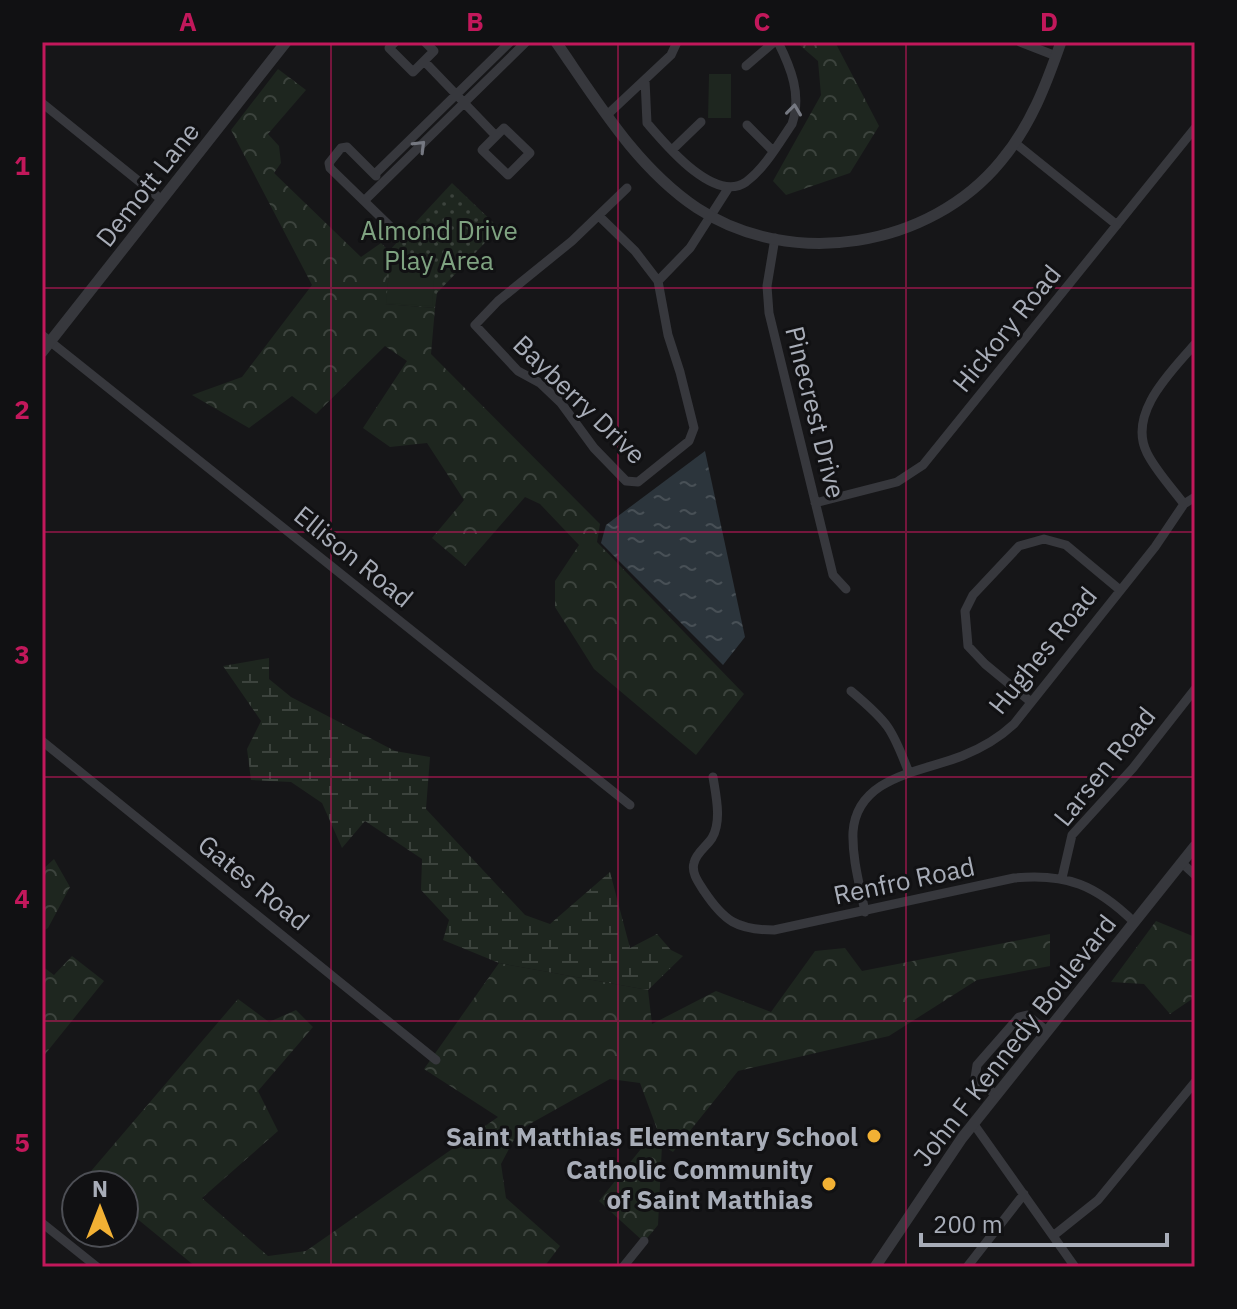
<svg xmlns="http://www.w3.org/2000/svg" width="1237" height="1309" font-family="'IBM Plex Sans',sans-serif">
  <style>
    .forest { fill: url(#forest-crowns) }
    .wetland { fill: url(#wetland-marsh) }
    .park { fill: url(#park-dots) }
    .pitch { fill: #1e261f }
    .water { fill: url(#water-ripples) }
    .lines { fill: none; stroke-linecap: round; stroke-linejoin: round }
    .minor { stroke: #37383d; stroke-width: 9 }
    .tertiary { stroke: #37383d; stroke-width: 11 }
    .oneway { stroke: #757881 }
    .grid { fill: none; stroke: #c2185b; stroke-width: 2; stroke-opacity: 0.55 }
    .poi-dot { fill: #f2b134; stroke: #111113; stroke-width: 3 }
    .labels { text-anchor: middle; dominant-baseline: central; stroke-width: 6; stroke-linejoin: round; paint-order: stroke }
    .street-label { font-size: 26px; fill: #a8adb8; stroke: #111113 }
    .park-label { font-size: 26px; fill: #7fa381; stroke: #111113 }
    .poi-label { font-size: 26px; font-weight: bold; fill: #a8adb8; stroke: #111113; text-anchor: end }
    .neatline { fill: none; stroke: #c2185b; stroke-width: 3 }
    .grid-label { font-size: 26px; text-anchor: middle; font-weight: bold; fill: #c2185b }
  </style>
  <defs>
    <pattern id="forest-crowns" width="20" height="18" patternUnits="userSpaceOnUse" patternTransform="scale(2)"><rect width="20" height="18" fill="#1e261f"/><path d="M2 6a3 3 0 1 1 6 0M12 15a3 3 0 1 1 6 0" fill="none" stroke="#3c433d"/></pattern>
    <pattern id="wetland-marsh" width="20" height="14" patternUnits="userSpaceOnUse" patternTransform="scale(2)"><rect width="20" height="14" fill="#1e261f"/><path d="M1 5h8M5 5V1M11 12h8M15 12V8" fill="none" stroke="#3c433d"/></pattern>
    <pattern id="park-dots" width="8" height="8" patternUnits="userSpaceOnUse" patternTransform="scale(2)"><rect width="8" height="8" fill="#1e261f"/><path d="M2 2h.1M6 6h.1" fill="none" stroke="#3c433d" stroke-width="1.8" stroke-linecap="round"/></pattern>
    <pattern id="water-ripples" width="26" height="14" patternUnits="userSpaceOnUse" patternTransform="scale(2)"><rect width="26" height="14" fill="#2c353c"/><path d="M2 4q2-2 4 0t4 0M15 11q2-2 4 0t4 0" fill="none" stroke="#485056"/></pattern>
  </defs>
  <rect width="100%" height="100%" fill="#161618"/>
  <path class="forest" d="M796,42H835L879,126L850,173L786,195L773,181L821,95L818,61Z
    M278,69L306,90L268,134L279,146L281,163L274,173L361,257L381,243L389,251L385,304L435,308L431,354L600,524L597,542L744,694L696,755L594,669L555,607V581L579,545L540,504L525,497L465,566L432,538L464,500L427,443L390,447L363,428L407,361L385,346L316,414L292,396L249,428L192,395L242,377L312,285L231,130Z
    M54,859L70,887L48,928L42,932V870Z
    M1156,921L1195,937V997L1170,1014L1144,984L1111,982Z
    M1050,934V966L977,980L889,1036L738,1071L673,1152L662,1145L658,1225L644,1242L599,1201L657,1129L640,1083L610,1079L519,1130L501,1164L506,1198L560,1246L544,1267H196L124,1208V1185H96L86,1177L238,999L269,1022L296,1010L313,1027L258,1091L278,1131L202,1198L268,1256L306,1251L498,1117L424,1069L499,963L648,990L652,1024L716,991L771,1012L815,951L845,948L862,971Z
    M72,956L104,981L42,1058V966L54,975Z"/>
  <path class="wetland" d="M269,658V679L291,697L395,751L430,757L426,809L525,915L550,924L610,872L630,948L657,934L671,950L683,956L648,990L499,963L443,940L449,920L421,890L422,859L365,821L342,848L322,803L291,782L251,780L247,749L261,721L223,666Z"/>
  <path class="park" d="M452,183L499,228L437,293L435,308L384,304L389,251Z"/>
  <path class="pitch" d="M709,74H731V118H708Z
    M390,263L435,267L432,306L386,303Z"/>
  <path class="water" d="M705,451L745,637L723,665L601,543L606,525Z"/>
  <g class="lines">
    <path class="minor" d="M395,42L389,48L413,72L434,51L425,42
      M1020,42L1056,56
      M424,61L496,136
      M746,66L774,42
      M645,80L647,123C665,144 714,204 746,182C765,168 779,143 792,124C802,95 791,68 778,42
      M42,103L162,200
      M607,115L671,55L677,42
      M747,125L773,151
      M504,128L530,153L508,175L482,150Z
      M1015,143L1117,225
      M672,150L701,122
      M375,174L510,42
      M376,176L347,147L341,148L329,163L330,168L399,235
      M364,201L526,42
      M599,216L635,251L658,281L668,335L680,372L694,428L689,441L638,482L626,481L594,448L561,403L540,383L518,371L475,325L498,301L572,241L627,188
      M775,238L767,286L769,313L833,575L846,589
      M658,281L690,248L729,187
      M42,335L630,805
      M815,503L897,482L923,465L1195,128
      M1184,504C1172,488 1156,471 1147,453C1127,413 1172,371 1195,344
      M851,691C888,722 892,728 909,773
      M1031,702L985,664L968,646L965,611L973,595L1019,546L1044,539L1066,545L1120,590
      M42,741L436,1060
      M713,777C716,796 722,821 712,838C707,846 696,853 694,863C691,873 699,883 704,891C724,921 737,930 774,930L1014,878C1067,873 1096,885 1134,922
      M1182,863L1195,875
      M1062,878L1072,835L1133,768L1195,689
      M865,912C860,886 852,859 853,832C857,776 922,772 962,756C982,748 998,739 1014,724L1155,547L1184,504L1195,497
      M996,1095L975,1078L977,1065L1019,1017L1027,1015L1047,1031
      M973,1123L1075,1267
      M42,1223L97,1267
      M1053,1236L1098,1200L1195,1082
      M623,1267L644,1241
      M967,1267L1024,1194"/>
    <path class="tertiary" d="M556,42C597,101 636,167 697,208C791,270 930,248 1001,161C1031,125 1046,85 1061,42
      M42,352L286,42
      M875,1267L962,1138L1195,846"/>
  </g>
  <defs><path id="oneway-chevron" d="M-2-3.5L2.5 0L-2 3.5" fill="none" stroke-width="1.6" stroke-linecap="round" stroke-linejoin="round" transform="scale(2)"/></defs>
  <g class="oneway">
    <use href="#oneway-chevron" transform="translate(794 110) rotate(-83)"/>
    <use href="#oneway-chevron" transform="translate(420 146) rotate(-45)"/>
  </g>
  <path class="grid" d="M331,42V1267M618,42V1267M906,42V1267M42,288H1195M42,532H1195M42,777H1195M42,1021H1195"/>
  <g class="poi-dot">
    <circle cx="874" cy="1136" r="8"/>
    <circle cx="829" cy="1184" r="8"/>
  </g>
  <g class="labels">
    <g class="street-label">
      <text transform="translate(147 184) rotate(-52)">Demott Lane</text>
      <text transform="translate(1006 328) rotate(-51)">Hickory Road</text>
      <text transform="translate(580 399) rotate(44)">Bayberry Drive</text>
      <text transform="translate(816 412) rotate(76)">Pinecrest Drive</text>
      <text transform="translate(354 556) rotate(39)">Ellison Road</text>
      <text transform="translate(1042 650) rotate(-51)">Hughes Road</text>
      <text transform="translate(1104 766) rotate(-51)">Larsen Road</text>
      <text transform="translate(904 880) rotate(-12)">Renfro Road</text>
      <text transform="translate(254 882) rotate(39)">Gates Road</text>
      <text transform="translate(1014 1040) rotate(-52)">John F Kennedy Boulevard</text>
    </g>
    <g class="park-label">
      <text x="439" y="230">Almond Drive<tspan x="439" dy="30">Play Area</tspan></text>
    </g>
    <g class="poi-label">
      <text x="858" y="1136">Saint Matthias Elementary School</text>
      <text x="813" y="1169">Catholic Community<tspan x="813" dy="30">of Saint Matthias</tspan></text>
    </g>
  </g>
  <rect width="1237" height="1309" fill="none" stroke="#111113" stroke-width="88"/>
  <g transform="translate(100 1209)"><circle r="38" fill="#111113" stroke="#4d4f55" stroke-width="2"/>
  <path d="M0-6L14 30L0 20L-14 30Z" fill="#f2b134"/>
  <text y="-12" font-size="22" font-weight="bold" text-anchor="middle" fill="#a8adb8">N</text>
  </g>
  <path d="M921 1233v12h246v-12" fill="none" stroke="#a8adb8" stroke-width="4"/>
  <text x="933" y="1233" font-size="24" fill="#a8adb8" stroke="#111113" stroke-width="6" paint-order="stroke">200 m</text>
  <rect x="44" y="44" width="1149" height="1221" class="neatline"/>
  <g class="grid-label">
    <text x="188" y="31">A</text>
    <text x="475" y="31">B</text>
    <text x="762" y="31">C</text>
    <text x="1049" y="31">D</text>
    <text x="22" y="175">1</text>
    <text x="22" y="419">2</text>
    <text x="22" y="664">3</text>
    <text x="22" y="908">4</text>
    <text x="22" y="1152">5</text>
  </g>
</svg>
